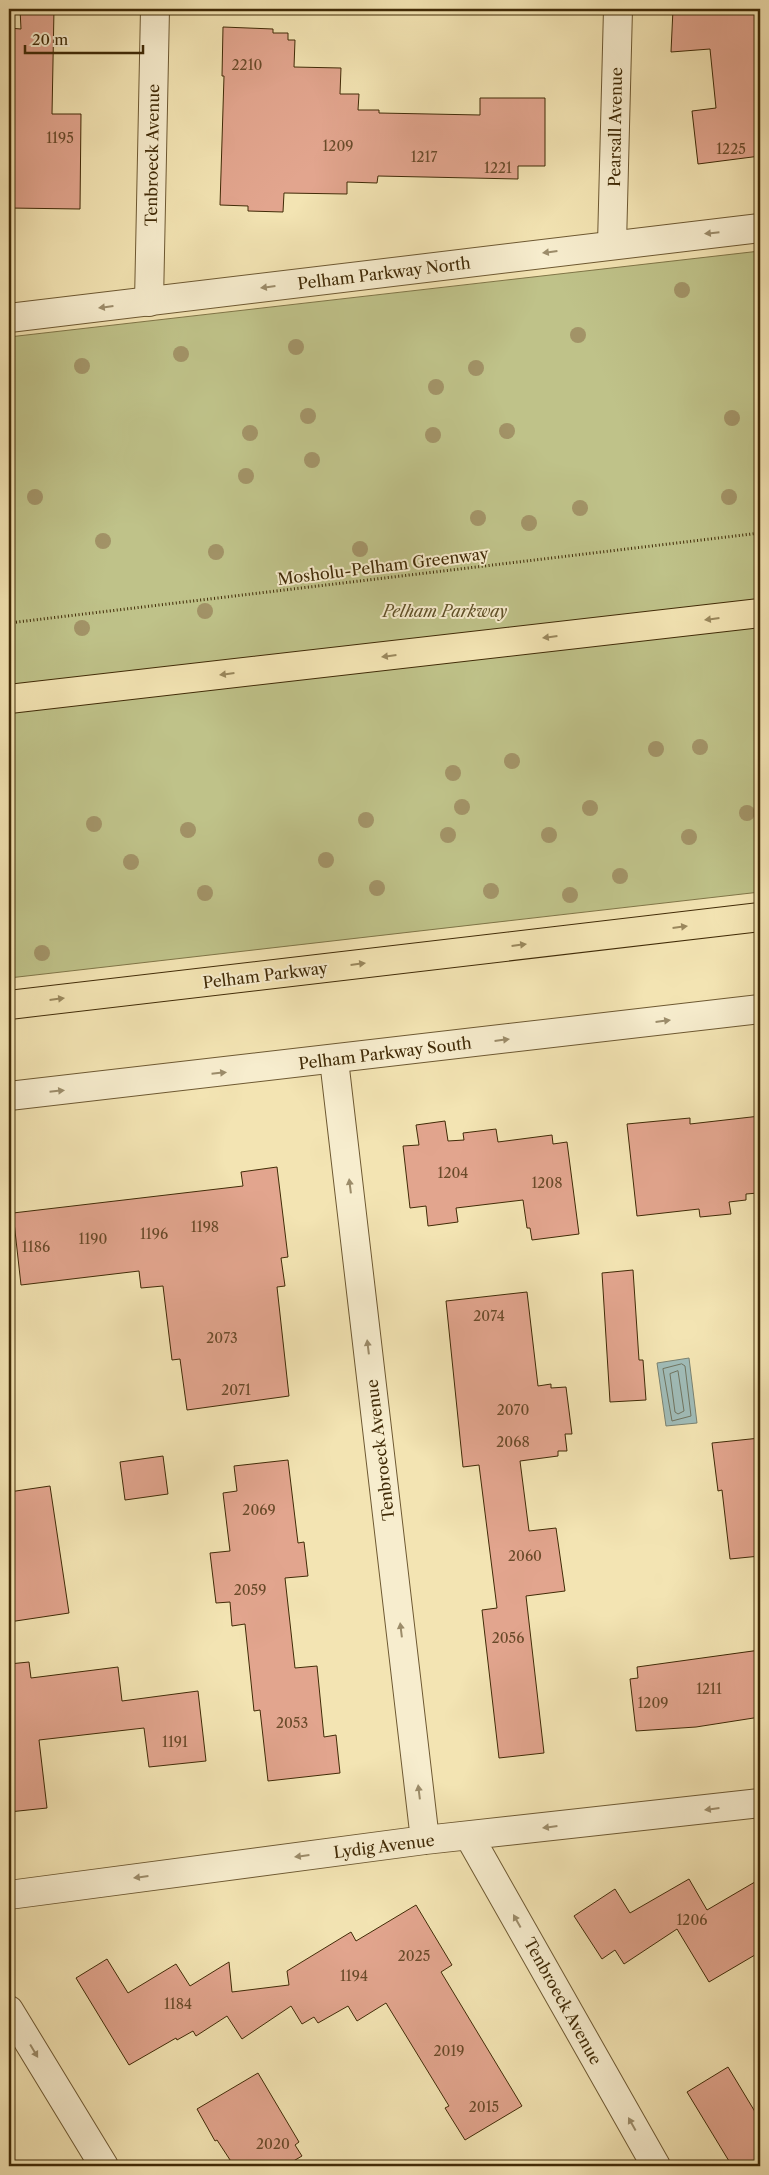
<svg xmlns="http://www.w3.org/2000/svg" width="769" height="2175" font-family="'Libre Caslon Text',serif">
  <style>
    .green { fill: #bfc289; stroke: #807648 }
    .water { fill: #a0bcb8; stroke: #7a8271 }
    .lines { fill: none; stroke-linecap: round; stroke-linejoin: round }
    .shore { stroke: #707460; stroke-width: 1 }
    .building { fill: #e2a58e; stroke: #412b07 }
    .minor-casing { stroke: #6e5932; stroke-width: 30 }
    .tertiary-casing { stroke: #6e5932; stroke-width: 30 }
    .primary-casing { stroke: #412b07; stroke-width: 30 }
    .path { stroke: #412b07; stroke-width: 3; stroke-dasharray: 1 2.5; stroke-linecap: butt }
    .minor { stroke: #f7edce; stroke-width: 28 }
    .tertiary { stroke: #f7edce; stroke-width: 28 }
    .primary { stroke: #f3e4b3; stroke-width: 28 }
    .tree { fill: #a29367 }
    .oneway { fill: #9c8c6a }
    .oneway2 { fill: #9a885d }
    .labels { text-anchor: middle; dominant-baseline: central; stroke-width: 4; stroke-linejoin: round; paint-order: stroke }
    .number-label { font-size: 14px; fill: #694a29 }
    .street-label { font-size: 16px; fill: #412b07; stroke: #f7edce }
    .park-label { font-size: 16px; font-style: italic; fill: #605128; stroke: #f7edce }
  </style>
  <rect width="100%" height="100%" fill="#f3e4b3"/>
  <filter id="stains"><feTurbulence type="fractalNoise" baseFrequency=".004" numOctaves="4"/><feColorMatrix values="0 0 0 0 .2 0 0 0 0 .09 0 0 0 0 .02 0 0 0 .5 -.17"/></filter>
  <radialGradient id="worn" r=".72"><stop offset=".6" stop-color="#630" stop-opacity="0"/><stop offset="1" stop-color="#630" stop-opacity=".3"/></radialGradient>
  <path class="green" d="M760,251V892L9,978V337Z"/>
  <path class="water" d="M689,1358L697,1423L666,1426L657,1363Z"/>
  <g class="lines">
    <path class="shore" d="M682,1364L685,1366L691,1416L672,1421L663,1369Z
      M678,1371L684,1411L678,1414L675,1412L670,1374Z"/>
  </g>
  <path class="building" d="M20,9H54L52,114H81L80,209L9,208V28L21,29Z
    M673,9H760V156L698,164L692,111L716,108L710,49L671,52Z
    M223,27L273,29V33H288V40H295L294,67L341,68L340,94H359L358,110H379V113L480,115V98H545V166H518V179L378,176L377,183L347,182V194L284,193L283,212L248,211V206L220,205L224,76H222Z
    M760,1116V1175L756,1176L758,1193L746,1194V1200L729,1202L731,1214L700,1217L699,1209L637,1216L627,1124L690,1118V1124Z
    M445,1121L448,1141L464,1140L463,1133L496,1129L498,1142L552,1135L553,1144L567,1142L579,1234L532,1240L530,1228H527L523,1200L456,1208L458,1222L428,1226L426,1206L410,1208L403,1146L419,1145L416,1125Z
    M277,1167L288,1257L281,1258L285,1286L277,1287L289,1396L187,1410L180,1359L172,1360L163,1286L141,1288L139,1271L21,1285L13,1213L243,1186L241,1172Z
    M633,1270L639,1360H643L646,1400L610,1402L602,1273Z
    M527,1292L538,1386L551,1384V1388L566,1387L572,1434H565L567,1451H558V1456L520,1461L529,1531L556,1528L565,1591L526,1596L544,1753L499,1758L482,1610L497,1608L479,1465L463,1467L446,1301Z
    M760,1438V1556L730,1559L722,1490L718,1491L712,1443Z
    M163,1456L168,1494L125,1500L120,1462Z
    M288,1460L298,1543L304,1542L308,1576L285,1578L295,1668L317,1666L324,1737L336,1735L340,1773L268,1781L260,1710L254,1711L245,1624L232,1626L230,1602L216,1603L210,1553L230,1551L223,1493L237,1491L234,1466Z
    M50,1486L69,1613L9,1622V1492Z
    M760,1650V1717L696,1727L636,1731L630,1679L638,1678L637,1667Z
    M29,1662L31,1678L118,1667L122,1701L198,1691L206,1761L149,1767L144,1728L39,1740L47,1808L9,1812V1664Z
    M689,1879L707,1910L760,1879V1952L709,1982L677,1929L624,1964L615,1950L602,1959L574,1916L615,1889L630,1913Z
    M416,1905L452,1965L441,1972L522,2106L465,2140L445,2108L449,2106L386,2003L357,2021L348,2006L318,2023L314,2017L302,2024L291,2006L242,2039L227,2016L196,2036L193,2031L177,2040L176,2038L129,2065L76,1978L107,1959L128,1993L176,1964L190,1986L229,1962L232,1992L289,1985L287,1971L351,1932L356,1941Z
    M728,2067L760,2120V2166H732L687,2092Z
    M258,2073L299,2142L295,2145L302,2156L285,2166H234L217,2140L215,2141L197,2109Z"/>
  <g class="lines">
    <g class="minor-casing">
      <path id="minor" d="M612,244L618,9
        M149,302L155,9
        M334,1060L425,1840
        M469,1836L656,2166
        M9,1895L425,1840L760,1803
        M9,2010L104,2166"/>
    </g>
    <g class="tertiary-casing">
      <path id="tertiary" d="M9,318L760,228
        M9,1096L760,1009"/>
    </g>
    <g class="primary-casing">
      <path id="primary" d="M9,699L760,613
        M9,1005L760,917"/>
    </g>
    <path class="path" d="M9,623L760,533"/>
    <use href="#minor" class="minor"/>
    <use href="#tertiary" class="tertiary"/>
    <use href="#primary" class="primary"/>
  </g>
  <g class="tree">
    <circle cx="682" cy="290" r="8"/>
    <circle cx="578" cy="335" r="8"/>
    <circle cx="296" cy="347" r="8"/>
    <circle cx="181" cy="354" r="8"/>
    <circle cx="82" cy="366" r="8"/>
    <circle cx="476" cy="368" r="8"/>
    <circle cx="436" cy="387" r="8"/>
    <circle cx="308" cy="416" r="8"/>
    <circle cx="732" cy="418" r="8"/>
    <circle cx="507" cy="431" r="8"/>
    <circle cx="250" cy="433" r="8"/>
    <circle cx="433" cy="435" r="8"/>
    <circle cx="312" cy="460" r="8"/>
    <circle cx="246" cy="476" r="8"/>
    <circle cx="35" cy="497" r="8"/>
    <circle cx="729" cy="497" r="8"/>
    <circle cx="580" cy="508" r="8"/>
    <circle cx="478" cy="518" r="8"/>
    <circle cx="529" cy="523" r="8"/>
    <circle cx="103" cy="541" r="8"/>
    <circle cx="360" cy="549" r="8"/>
    <circle cx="216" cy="552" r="8"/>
    <circle cx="205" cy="611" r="8"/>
    <circle cx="82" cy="628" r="8"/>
    <circle cx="700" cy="747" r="8"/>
    <circle cx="656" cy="749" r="8"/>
    <circle cx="512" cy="761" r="8"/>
    <circle cx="453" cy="773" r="8"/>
    <circle cx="462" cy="807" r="8"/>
    <circle cx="590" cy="808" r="8"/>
    <circle cx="747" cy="813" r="8"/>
    <circle cx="366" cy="820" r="8"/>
    <circle cx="94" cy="824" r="8"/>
    <circle cx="188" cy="830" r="8"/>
    <circle cx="448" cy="835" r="8"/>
    <circle cx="549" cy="835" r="8"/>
    <circle cx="689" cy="837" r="8"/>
    <circle cx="326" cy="860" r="8"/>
    <circle cx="131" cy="862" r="8"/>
    <circle cx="620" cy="876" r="8"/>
    <circle cx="377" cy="888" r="8"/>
    <circle cx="491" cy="891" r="8"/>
    <circle cx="205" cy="893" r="8"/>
    <circle cx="570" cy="895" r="8"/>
    <circle cx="42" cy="953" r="8"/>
  </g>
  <defs><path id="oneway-solid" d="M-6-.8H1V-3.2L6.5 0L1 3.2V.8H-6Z" transform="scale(1.25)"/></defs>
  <g class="oneway">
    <use href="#oneway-solid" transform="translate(712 233) rotate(174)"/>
    <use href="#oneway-solid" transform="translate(550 252) rotate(173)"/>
    <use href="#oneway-solid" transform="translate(268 287) rotate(173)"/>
    <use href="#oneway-solid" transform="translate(106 307) rotate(173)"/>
    <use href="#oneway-solid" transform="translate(663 1021) rotate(-7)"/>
    <use href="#oneway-solid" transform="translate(502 1040) rotate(-7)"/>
    <use href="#oneway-solid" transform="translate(219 1073) rotate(-6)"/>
    <use href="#oneway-solid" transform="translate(57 1091) rotate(-6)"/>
    <use href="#oneway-solid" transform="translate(350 1186) rotate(-97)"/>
    <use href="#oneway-solid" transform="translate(368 1347) rotate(-97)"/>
    <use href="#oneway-solid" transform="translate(401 1630) rotate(-97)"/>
    <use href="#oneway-solid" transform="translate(419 1792) rotate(-97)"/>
    <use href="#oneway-solid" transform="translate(712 1809) rotate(173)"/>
    <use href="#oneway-solid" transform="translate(550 1827) rotate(173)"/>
    <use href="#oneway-solid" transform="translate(302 1856) rotate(173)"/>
    <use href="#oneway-solid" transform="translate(141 1877) rotate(173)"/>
    <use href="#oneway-solid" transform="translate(517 1921) rotate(-119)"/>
    <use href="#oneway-solid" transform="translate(34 2051) rotate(59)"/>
    <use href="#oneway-solid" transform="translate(632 2124) rotate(-119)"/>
  </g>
  <g class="oneway2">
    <use href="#oneway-solid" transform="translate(712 619) rotate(173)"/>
    <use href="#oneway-solid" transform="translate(550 637) rotate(173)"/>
    <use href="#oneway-solid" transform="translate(389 656) rotate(173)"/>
    <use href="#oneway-solid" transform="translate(227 674) rotate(173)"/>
    <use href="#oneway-solid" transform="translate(680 927) rotate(-7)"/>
    <use href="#oneway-solid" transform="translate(519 945) rotate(-7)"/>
    <use href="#oneway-solid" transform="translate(358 964) rotate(-7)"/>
    <use href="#oneway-solid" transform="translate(57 999) rotate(-7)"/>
  </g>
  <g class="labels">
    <g class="number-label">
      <text x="247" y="65">2210</text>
      <text x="60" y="138">1195</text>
      <text x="338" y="146">1209</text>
      <text x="731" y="149">1225</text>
      <text x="424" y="157">1217</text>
      <text x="498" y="168">1221</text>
      <text x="453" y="1173">1204</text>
      <text x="547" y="1183">1208</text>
      <text x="205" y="1227">1198</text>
      <text x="154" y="1234">1196</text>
      <text x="93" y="1239">1190</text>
      <text x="36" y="1247">1186</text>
      <text x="489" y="1316">2074</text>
      <text x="222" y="1338">2073</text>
      <text x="236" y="1390">2071</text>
      <text x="513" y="1410">2070</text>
      <text x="513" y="1442">2068</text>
      <text x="259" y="1510">2069</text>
      <text x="525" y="1556">2060</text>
      <text x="250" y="1590">2059</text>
      <text x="508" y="1638">2056</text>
      <text x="709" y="1689">1211</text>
      <text x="653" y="1703">1209</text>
      <text x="292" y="1723">2053</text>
      <text x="175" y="1742">1191</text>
      <text x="692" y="1920">1206</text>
      <text x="414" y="1956">2025</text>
      <text x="354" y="1976">1194</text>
      <text x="178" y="2004">1184</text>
      <text x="449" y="2051">2019</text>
      <text x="484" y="2107">2015</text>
      <text x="273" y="2144">2020</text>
    </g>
    <g class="street-label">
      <text transform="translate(615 127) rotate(-89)">Pearsall Avenue</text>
      <text transform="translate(152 155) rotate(-89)">Tenbroeck Avenue</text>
      <text transform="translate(384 273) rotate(-7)">Pelham Parkway North</text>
      <text transform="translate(383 566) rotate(-7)">Mosholu-Pelham Greenway</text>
      <text transform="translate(265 975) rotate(-7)">Pelham Parkway</text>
      <text transform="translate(385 1053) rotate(-7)">Pelham Parkway South</text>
      <text transform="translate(380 1450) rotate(-97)">Tenbroeck Avenue</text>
      <text transform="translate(384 1846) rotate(-7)">Lydig Avenue</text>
      <text transform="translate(563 2001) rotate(61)">Tenbroeck Avenue</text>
    </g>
    <g class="park-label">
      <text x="445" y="611">Pelham Parkway</text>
    </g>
  </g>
  <rect width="769" height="2175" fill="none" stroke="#f3e4b3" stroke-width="30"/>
  <rect x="10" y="10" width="749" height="2155" fill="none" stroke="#412b07" stroke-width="2.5"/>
  <rect x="15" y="15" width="739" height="2145" fill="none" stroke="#412b07"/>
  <path d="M25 45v8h118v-8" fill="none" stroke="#412b07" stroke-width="2.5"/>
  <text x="32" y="45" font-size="15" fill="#412b07" stroke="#f7edce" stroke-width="4" paint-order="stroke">20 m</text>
  <rect width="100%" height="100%" filter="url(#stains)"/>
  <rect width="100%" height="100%" fill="url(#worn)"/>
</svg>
